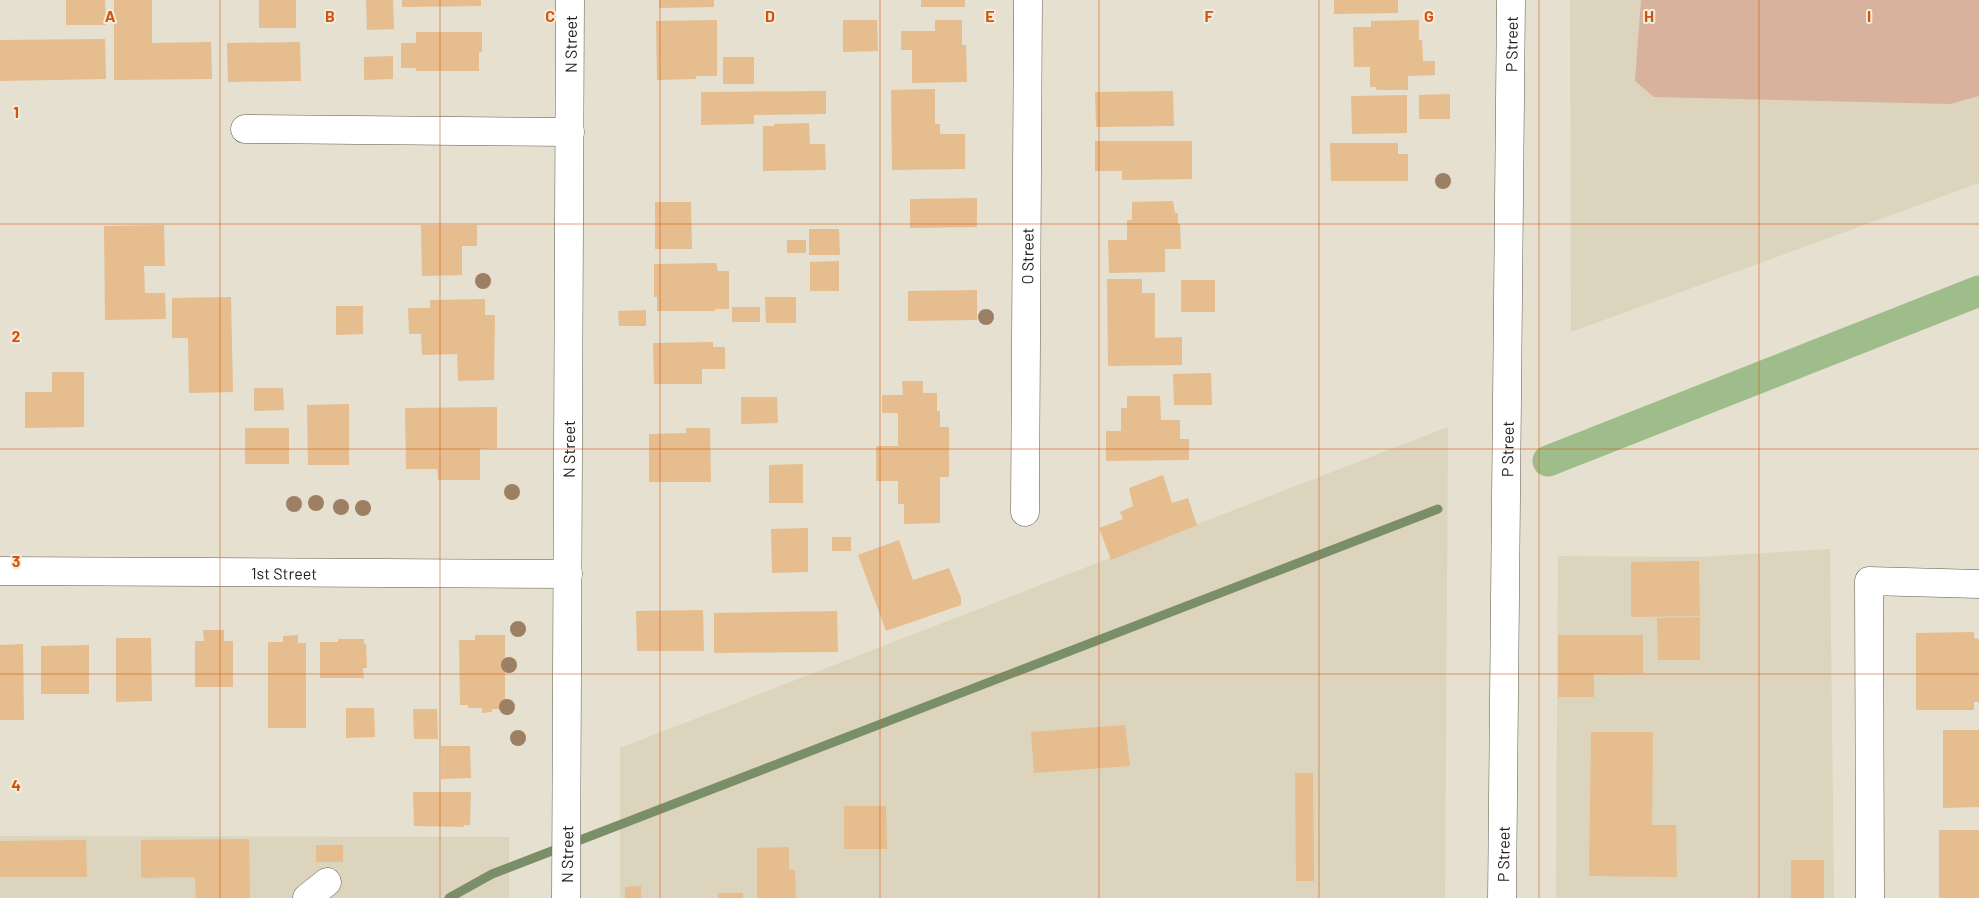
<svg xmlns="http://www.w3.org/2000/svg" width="1979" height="898" font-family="Barlow,sans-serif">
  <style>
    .built { fill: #dcd4bc }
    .green { fill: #d8b29d }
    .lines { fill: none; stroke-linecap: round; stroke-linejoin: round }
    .stream { stroke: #7a8e68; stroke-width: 9 }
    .canal { stroke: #9fbd8a; stroke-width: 31 }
    .building { fill: #e6bd8e }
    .minor-casing { stroke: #605b4d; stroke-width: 29 }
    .minor { stroke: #fff; stroke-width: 28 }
    .tree { fill: #9d7f64 }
    .grid { fill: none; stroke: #d4530d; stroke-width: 1; stroke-opacity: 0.55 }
    .labels { text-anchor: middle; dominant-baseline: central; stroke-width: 4; stroke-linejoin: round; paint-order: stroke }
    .street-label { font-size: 16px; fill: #22201a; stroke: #f2eddd }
    .grid-label { font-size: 16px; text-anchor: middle; font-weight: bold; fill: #d4530d; stroke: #f2eddd; stroke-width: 4; stroke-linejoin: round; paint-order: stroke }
  </style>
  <rect width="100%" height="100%" fill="#e5e0cf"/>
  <path class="built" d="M1570,0H1979V183L1571,332Z
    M1448,427L1445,898H620V748Z
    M1830,549L1834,898H1556L1558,556L1700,557Z
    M0,836L509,837V898H0Z"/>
  <path class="green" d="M1641,0H1979V96L1950,104L1654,97L1635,81Z"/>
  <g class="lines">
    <path class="stream" d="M449,898L492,874L1438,509"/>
    <path class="canal" d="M1548,461L1979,291"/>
  </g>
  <path class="building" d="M66,0H105L106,25H66Z
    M114,0H152V43L211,42L212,79L114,80Z
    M259,0H296V28H259Z
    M366,0H393L394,29L367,30Z
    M402,0H481V6L402,7Z
    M659,0H714V7L659,8Z
    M921,0H965V7H921Z
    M1334,0H1398V13L1334,14Z
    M717,20V76H696V79L657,80L656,21Z
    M843,20H877L878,51L843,52Z
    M935,20H962V45H966L967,82L912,83V50H901V31H935Z
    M1419,20V40H1422L1423,61H1435V75L1408,76V90H1376V87H1370V67H1354L1353,27H1371V21Z
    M416,32H482V52H479V71H416V68H401V43H416Z
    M105,39L106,79L0,81V40Z
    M300,42L301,81L228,82L227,43Z
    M393,56V79L364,80V57Z
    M723,57H754V84H723Z
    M935,89V124H940V134H965V169L892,170L891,90Z
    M826,91V114L754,115V124L701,125V92Z
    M1173,91L1174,126L1096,127L1095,92Z
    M1450,94V119H1419V95Z
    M1407,95V133L1352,134L1351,96Z
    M809,123L810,144H825L826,170L763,171V126H774V124Z
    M1095,141H1192V179L1122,180V171H1095Z
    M1330,143H1398V154H1408V181H1331Z
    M977,198V227L910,228V199Z
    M1173,201L1175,213H1178V224H1180L1181,249H1165V272L1109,273L1108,240H1127V220H1132V202Z
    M655,202H691L692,249H655Z
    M164,225L165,266H144L145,293H165L166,319L105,320L104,226Z
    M421,225H477V246H462V275L422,276Z
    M809,229H839L840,255H809Z
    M787,240H806V253H787Z
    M839,261V291H810V262Z
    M716,263L718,271H729V309H715V311H657V297H654V264Z
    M1107,279H1142V293H1155V338L1182,337V365L1108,366Z
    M1181,280H1215V312H1181Z
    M977,290V320L908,321V291Z
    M231,297L233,392L189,393L188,338H172V298Z
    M765,297H796V323H766Z
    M485,299V315H495L494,380L458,381L457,354L422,355L421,334H409L408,308H430V300Z
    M336,306H363V334L336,335Z
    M732,307H760V322H732Z
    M646,310V326H619L618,311Z
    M713,342V347H725V369H702V384H654L653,343Z
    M52,372H84V427L25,428V392H52Z
    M1211,373L1212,405H1174L1173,374Z
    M902,381H923V393H937V411H940V427H949V477H940V523L904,524V504H898V481H876V446H898V413H882V395H903Z
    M254,388H283L284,410L254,411Z
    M1127,396H1160L1161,420H1180V439H1189V460L1106,461V431H1121V408H1127Z
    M741,397H777L778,423L741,424Z
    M349,404V465H308L307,405Z
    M497,407V448L480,449V480H438L437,469H406L405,408Z
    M245,428H289V464H245Z
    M686,428H710L711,482H649V434L686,433Z
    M803,464V503H769V465Z
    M1163,475L1172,503L1188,498L1197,525L1111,560L1099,528L1123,519L1120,512L1133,506L1129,488Z
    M808,528V572L772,573L771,529Z
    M832,537H851V551H832Z
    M899,540L913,580L949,568L961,598V605L886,631L858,555Z
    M1699,561L1700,616L1631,617V562Z
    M703,610L704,651H637L636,611Z
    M837,611L838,652L714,653V613Z
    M1700,617V660H1658L1657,618Z
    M203,630H224V641H233V687H195V641H204Z
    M1974,632V638L1979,639V702H1974V710H1916V633Z
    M298,635V643H306V728H268V642H283V636Z
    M475,635H505V709H492V712L482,713V708H468V705H460L459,640H475Z
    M1558,635H1643V673L1594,674V697H1558Z
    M116,638H151L152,701L116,702Z
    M338,639H364V644H366L367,668H363L364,678H320V642H338Z
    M23,644L24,720H0V645Z
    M89,645V694H41V646Z
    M346,708H374L375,737L346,738Z
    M413,709H437L438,739H414Z
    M1125,725L1130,766L1034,773L1031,732Z
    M1943,730H1979V807L1943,808Z
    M1591,732H1653L1652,825H1676L1677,877L1589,876Z
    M441,746H470L471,778L441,779Z
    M1295,773H1313L1314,881H1296Z
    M413,792H471L470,825H464V827L414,826Z
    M844,806H886L887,849H844Z
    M1939,830H1979V898H1939Z
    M249,839L250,898H196L195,877L141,878V840Z
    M86,840L87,877H0V841Z
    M316,845H343V862H316Z
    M789,847V870H795L796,898H757V848Z
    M1791,860H1824V898H1791Z
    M641,886V898H625V887Z
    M718,893H743V898H718Z"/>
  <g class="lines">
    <g class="minor-casing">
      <g id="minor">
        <path d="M245,129L570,132"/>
        <path id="s1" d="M1025,512L1028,0"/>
        <path id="s2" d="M0,571L568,574"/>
        <path d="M307,898L327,882"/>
        <path id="s3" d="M566,898L570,0"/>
        <path id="s4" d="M1502,898L1511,0"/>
        <path d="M1870,898L1869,581L1979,584"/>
      </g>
    </g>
    <use href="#minor" class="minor"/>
  </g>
  <g class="tree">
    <circle cx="1443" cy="181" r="8"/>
    <circle cx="483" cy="281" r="8"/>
    <circle cx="986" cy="317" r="8"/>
    <circle cx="512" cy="492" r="8"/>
    <circle cx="316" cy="503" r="8"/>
    <circle cx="294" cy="504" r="8"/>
    <circle cx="341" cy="507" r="8"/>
    <circle cx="363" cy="508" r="8"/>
    <circle cx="518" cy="629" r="8"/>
    <circle cx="509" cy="665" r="8"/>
    <circle cx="507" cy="707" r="8"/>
    <circle cx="518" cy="738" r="8"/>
  </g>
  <path class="grid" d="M220,0V898M440,0V898M660,0V898M880,0V898M1099,0V898M1319,0V898M1539,0V898M1759,0V898M0,224H1979M0,449H1979M0,674H1979"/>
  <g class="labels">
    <g class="street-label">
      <text stroke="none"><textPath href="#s3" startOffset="854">N Street</textPath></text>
      <text stroke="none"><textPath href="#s4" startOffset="854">P Street</textPath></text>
      <text stroke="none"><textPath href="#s1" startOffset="256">O Street</textPath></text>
      <text stroke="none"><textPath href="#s3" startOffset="449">N Street</textPath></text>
      <text stroke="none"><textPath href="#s4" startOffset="449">P Street</textPath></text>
      <text stroke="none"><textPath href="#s2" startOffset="284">1st Street</textPath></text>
      <text stroke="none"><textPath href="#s3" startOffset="44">N Street</textPath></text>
      <text stroke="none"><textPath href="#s4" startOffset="44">P Street</textPath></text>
    </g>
  </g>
  <g class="grid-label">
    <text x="110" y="22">A</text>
    <text x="330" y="22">B</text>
    <text x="550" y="22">C</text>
    <text x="770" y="22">D</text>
    <text x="990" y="22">E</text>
    <text x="1209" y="22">F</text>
    <text x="1429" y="22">G</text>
    <text x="1649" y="22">H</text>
    <text x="1869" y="22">I</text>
    <text x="16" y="118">1</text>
    <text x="16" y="342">2</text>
    <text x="16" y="567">3</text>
    <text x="16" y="791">4</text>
  </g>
</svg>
